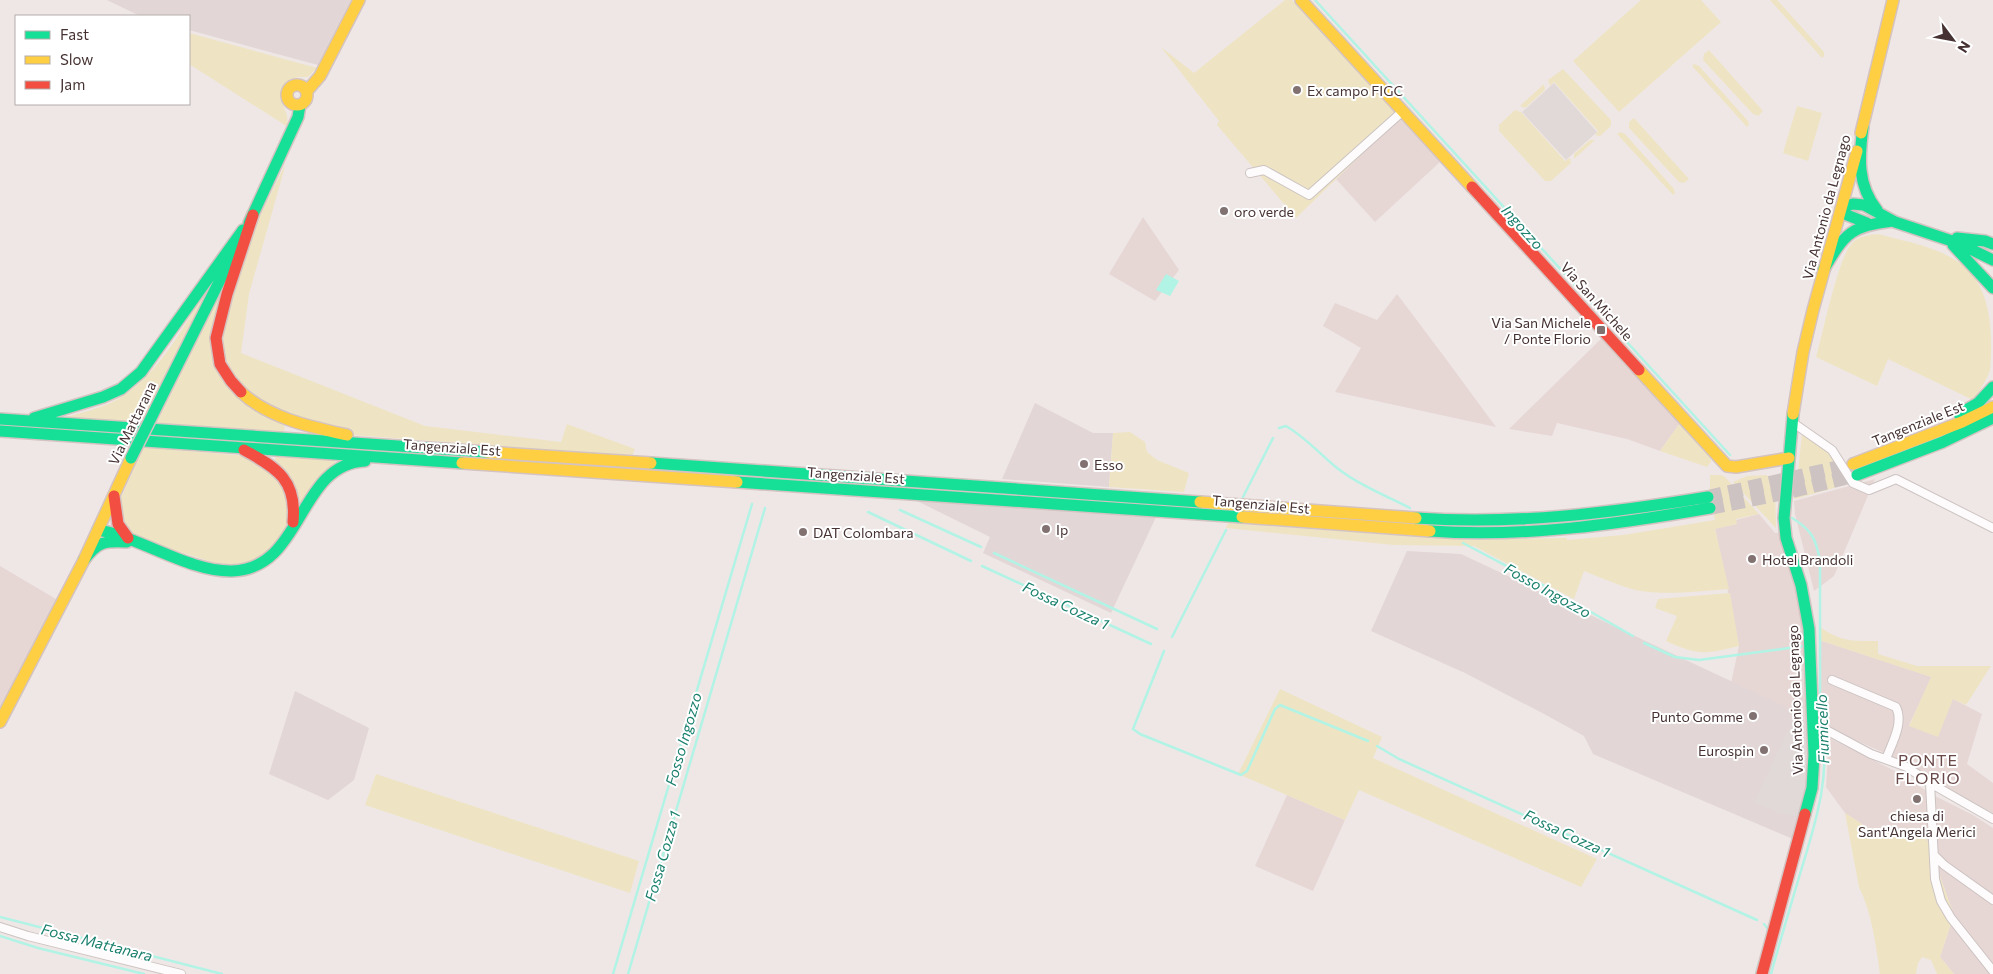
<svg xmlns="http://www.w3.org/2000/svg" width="1993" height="974" font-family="Commissioner,sans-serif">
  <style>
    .residential { fill: #e6d7d5 }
    .industrial { fill: #e2d6d6 }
    .green { fill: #eee4c3 }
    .parking { fill: #e1d8d8 }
    .water { fill: #b1f3e5 }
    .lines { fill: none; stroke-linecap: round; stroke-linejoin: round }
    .stream { stroke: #b1f3e5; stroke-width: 2.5 }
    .highway-tunnel { stroke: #cdc3c2; stroke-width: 14; stroke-dasharray: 14 7; stroke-linecap: butt }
    .street-casing { stroke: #ccc3c2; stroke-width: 10 }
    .fast-casing { stroke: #d4c3c0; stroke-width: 14 }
    .slow-casing { stroke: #d4c3c0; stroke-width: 14 }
    .jam-casing { stroke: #d4c3c0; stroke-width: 14 }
    .street { stroke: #fdfbfb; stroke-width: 8 }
    .fast { stroke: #16e098; stroke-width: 11 }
    .slow { stroke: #ffcf43; stroke-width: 11 }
    .jam { stroke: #f24e42; stroke-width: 11 }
    .fast-bridge-casing { stroke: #d4c3c0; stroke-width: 14; stroke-linecap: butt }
    .fast-bridge { stroke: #16e098; stroke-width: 11 }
    .poi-dot { fill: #817171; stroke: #fff; stroke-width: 2 }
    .labels { text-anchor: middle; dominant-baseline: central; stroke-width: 4; stroke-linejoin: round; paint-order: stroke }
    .poi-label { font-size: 14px; fill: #463232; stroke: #fff; text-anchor: start }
    .street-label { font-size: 14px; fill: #463232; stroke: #fff }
    .water-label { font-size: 15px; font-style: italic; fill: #1b806e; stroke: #fff }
    .quarter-label { font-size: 16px; letter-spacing: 1px; fill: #694848; stroke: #fff }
  </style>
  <rect width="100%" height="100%" fill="#efe7e6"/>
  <path class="residential" d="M1399,118L1440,162L1375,222L1336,179Z
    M1143,217L1179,270L1155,301L1109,274Z
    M1397,294L1443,355L1496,427L1335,392L1361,348L1323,326L1335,303L1377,320Z
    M1604,336L1680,423L1660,451L1627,439L1557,423L1552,436L1509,429Z
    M1875,479L1834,576L1814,591L1795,514L1794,501Z
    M1759,514L1775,533H1784L1788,545L1805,635L1807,717L1731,683L1739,646L1715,528L1736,524V520Z
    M0,566L56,599L0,712Z
    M1819,640L1932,677L1909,725L1953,699L1982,714L1967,764L1993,783V813L1935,782L1911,765L1822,725Z
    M1829,738L1905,776L1929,793L1973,815L1993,828V974H1954L1940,957L1954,915L1924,832L1868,828L1845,813L1826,787Z
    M1287,795L1345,820L1313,891L1255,866Z"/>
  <path class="industrial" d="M107,0H351L318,65L189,30V16H140Z
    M1035,403L1093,433H1113L1109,487L1002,479Z
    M911,498L1157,515L1111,613L983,553L990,537Z
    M1407,551L1461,554L1807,717L1806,788L1800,826L1793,839L1593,754L1584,736L1546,715L1465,673L1371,631Z
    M295,691L369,728L354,780L328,800L269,774Z"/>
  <path class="green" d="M1285,0H1292L1403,111L1399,118L1296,218L1217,125L1219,121L1161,47L1194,73Z
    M1641,0H1701L1721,22L1619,112L1573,61Z
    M1770,0H1777L1824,52V56L1822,58Z
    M189,33L317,68L308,77H298L285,83L280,97L287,115L288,127L189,64Z
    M1709,50L1763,111L1758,116L1753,114L1703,60L1704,54Z
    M1694,64L1699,66L1748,121L1749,125L1747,127L1692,66Z
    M1563,69L1611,120V126L1600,136L1595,135L1598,131L1554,82L1550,86L1548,80Z
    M1544,84L1545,90L1525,108L1520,106Z
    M1797,106L1822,113L1808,161L1783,153Z
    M1515,110L1521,112L1565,161L1570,158L1571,163L1551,181H1545L1499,131V125Z
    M1634,118L1689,179L1684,183L1679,182L1629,128V122Z
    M1620,132L1625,134L1674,189L1675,193L1673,195L1617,134Z
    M1590,140H1595L1574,159V154Z
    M286,163L249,294L241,353L425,426L561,442L567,424L635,449L632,456L340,434L267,404L239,384L225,357L223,340L227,314L248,240Z
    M1878,234C1904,241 1934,246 1957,261C1992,283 1993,332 1990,370C1987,380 1979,391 1973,400L1888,359L1877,386L1816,357C1823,334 1838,256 1853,242C1859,236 1870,235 1878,234Z
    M215,275L141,425L66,417C84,412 102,408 118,399C161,374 189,317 215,275Z
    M228,277L218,367L281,421L285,427L283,433L156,424Z
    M1680,423L1710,458L1711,462L1707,467L1660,451Z
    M1130,432L1145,442L1147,452L1157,460L1189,473L1184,492L1109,487L1113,433Z
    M1802,434L1829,451L1851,483L1795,499Z
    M143,447L247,456L264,463L284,487L290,505L286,532L259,561L225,566L141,540L127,531L120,500Z
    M277,456L334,460L336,465L301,502L275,461V458Z
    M1710,475H1722L1725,477L1759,514L1736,519L1737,524L1715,529L1729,589C1699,591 1665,596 1635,590C1618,585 1601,578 1584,571L1574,599L1474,546L1394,545L1226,528L1228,523L1468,540L1567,538V540L1623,535L1715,520L1710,492Z
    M1766,475L1771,478L1775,485L1776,528L1733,482L1747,476Z
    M1730,593L1739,646C1706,654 1698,656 1666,641L1677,616L1655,608L1658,599Z
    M1819,626C1840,642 1852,641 1878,641V654L1917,666H1991L1966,705L1953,699L1938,737L1909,726L1931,677L1819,640Z
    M1280,689L1382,737L1373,758L1597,859L1581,887L1359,790L1345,820L1238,774Z
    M376,774L639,861L630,893L365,805Z
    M1845,813L1868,828L1924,832L1954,915L1940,957L1954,974H1937L1931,960L1922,957L1918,963L1916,974H1880C1876,946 1872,913 1859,887Z"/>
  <path class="parking" d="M1554,83L1597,132L1566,160L1522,112Z
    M1788,730L1807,740V764L1801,818L1779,813L1754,802Z"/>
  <path class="water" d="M1166,274L1179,281L1170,296L1156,290Z"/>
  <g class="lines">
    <path class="stream" d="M1315,0L1730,455
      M1279,428L1286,426C1305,437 1320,454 1337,468C1359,485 1386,496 1410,508
      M1243,497L1273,438
      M900,510L981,547
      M868,512L971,561
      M1463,543L1554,591L1633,636
      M994,553L1157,629
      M982,566L1151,644
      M1172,637L1226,530
      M1644,643L1675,657L1699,660L1804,646
      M1164,651L1133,729L1140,734L1241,775L1247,771L1275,709L1280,705L1368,741
      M1377,746L1399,759L1757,920
      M0,917L222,974
      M1764,924L1768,929L1766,939
      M0,936L38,948L144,974
      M613,974L752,504
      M628,974L765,508
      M1756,974L1759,962
      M1771,974C1780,941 1790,908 1800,874C1815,825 1833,771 1820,720V561C1816,539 1812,530 1792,518"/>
    <path class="highway-tunnel" d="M1708,497L1853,464
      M1710,508L1784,493L1857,475"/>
    <g class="street-casing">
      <path id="street" d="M1250,173L1264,170L1309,195L1403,111
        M1792,422L1832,450L1853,483L1869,490L1896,479L1993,528
        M1832,680L1896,707C1904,723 1892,743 1886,759
        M1813,727L1828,731L1871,754L1907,767L1930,783L1993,819
        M1930,783L1935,879L1941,901L1951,918L1993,971
        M1934,855L1944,865L1993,900
        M0,927L28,936L181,974"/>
    </g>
    <g class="fast-casing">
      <path id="fast" d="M1863,127C1859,157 1857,185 1877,210
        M249,223L298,117L300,105
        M1867,223L1847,215L1842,207L1853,204L1864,205L1895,222L1958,243L1993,260
        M1957,238L1985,241L1993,244
        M1953,245L1993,288
        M1824,269C1845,233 1851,226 1893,221
        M156,408L237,246
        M1793,414L1784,518L1786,538L1801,585L1809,629L1814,755L1812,788L1805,814
        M1959,414L1978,403L1993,387
        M34,418L103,397L121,389L141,372L243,230
        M0,419L487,452
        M0,431L462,463
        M651,463L1200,502
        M1857,475L1943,442L1993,418
        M737,482L1242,517
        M1416,518C1514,525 1611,513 1708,497
        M98,530C140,537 189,572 232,571C304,569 297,464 365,461
        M1430,531C1523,538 1618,524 1710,508
        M84,560C98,541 105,541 127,542"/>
    </g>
    <g class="slow-casing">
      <path id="slow" d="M1301,0L1472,187
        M287 95a10 10 0 1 1 20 0a10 10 0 1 1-20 0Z
        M307,91L320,76L359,0
        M1861,133L1893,0
        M1639,370L1727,466L1736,467L1789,458
        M241,392C268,418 311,427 347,435
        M1793,414L1803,352L1813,310L1857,151
        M487,452L651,463
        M462,463L737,482
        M1853,464L1962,422L1993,407
        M1200,502L1416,518
        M1242,517L1430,531
        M0,722L84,560L131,458"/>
    </g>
    <g class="jam-casing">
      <path id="jam" d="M1472,187L1639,370
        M241,392L231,381L220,364L216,338L227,294L253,215
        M244,450C278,468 297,481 293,522
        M114,496L118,524L128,538
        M1762,974L1805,814"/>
    </g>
    <use href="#street" class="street"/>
    <use href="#fast" class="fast"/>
    <use href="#slow" class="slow"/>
    <use href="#jam" class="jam"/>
    <g class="fast-bridge-casing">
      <path id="fast-bridge" d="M131,458L156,408"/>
    </g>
    <use href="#fast-bridge" class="fast-bridge"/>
  </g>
  <g class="poi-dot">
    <circle cx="1297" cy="90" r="5"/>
    <circle cx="1224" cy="211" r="5"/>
    <rect x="1596" y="325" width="10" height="10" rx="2.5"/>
    <circle cx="1084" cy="464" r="5"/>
    <circle cx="1046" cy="529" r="5"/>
    <circle cx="803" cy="532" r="5"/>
    <circle cx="1752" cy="559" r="5"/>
    <circle cx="1753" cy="716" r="5"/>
    <circle cx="1764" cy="750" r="5"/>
    <circle cx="1917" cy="799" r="5"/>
  </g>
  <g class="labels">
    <g class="poi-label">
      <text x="1307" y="90">Ex campo FIGC</text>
      <text x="1234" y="211">oro verde</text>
      <text x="1591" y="322" text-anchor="end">Via San Michele<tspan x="1591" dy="16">/ Ponte Florio</tspan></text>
      <text x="1094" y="464">Esso</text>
      <text x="1056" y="529">Ip</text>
      <text x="813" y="532">DAT Colombara</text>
      <text x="1762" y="559">Hotel Brandoli</text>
      <text x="1743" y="716" text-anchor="end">Punto Gomme</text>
      <text x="1754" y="750" text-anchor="end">Eurospin</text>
      <text x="1917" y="815" text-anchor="middle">chiesa di<tspan x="1917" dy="16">Sant'Angela Merici</tspan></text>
    </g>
    <g class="street-label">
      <text transform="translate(1826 207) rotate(-75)">Via Antonio da Legnago</text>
      <text transform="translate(1597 301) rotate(48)">Via San Michele</text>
      <text transform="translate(132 423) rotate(-64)">Via Mattarana</text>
      <text transform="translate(1918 423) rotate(-22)">Tangenziale Est</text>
      <text transform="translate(452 447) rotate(4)">Tangenziale Est</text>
      <text transform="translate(856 475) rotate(4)">Tangenziale Est</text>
      <text transform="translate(1261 504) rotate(5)">Tangenziale Est</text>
      <text transform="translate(1795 700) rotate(-92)">Via Antonio da Legnago</text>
    </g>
    <g class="water-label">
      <text transform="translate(1523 227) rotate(48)">Ingozzo</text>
      <text transform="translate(1548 590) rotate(29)">Fosso Ingozzo</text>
      <text transform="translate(1066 605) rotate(25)">Fossa Cozza 1</text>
      <text transform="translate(1822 729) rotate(-92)">Fiumicello</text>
      <text transform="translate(683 739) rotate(-74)">Fosso Ingozzo</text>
      <text transform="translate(1567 833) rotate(25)">Fossa Cozza 1</text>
      <text transform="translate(662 856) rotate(-74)">Fossa Cozza 1</text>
      <text transform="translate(97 942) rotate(14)">Fossa Mattanara</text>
    </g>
    <g class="quarter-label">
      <text x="1928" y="759">PONTE<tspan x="1928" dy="18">FLORIO</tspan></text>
    </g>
  </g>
  <rect x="15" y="15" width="175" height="90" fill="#ffffff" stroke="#b5adad"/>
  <rect x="25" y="31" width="25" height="8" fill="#16e098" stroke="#b5adad"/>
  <text x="60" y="40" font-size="15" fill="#463232">Fast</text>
  <rect x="25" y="56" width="25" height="8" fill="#ffcf43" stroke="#b5adad"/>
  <text x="60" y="65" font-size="15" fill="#463232">Slow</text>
  <rect x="25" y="81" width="25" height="8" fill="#f24e42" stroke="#b5adad"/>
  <text x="60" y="90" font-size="15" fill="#463232">Jam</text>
  <g transform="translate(1953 40) rotate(122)" stroke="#ffffff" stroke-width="4" paint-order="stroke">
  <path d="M0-4L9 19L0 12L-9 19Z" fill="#463232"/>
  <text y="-8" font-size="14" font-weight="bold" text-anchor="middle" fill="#463232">N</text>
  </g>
</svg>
